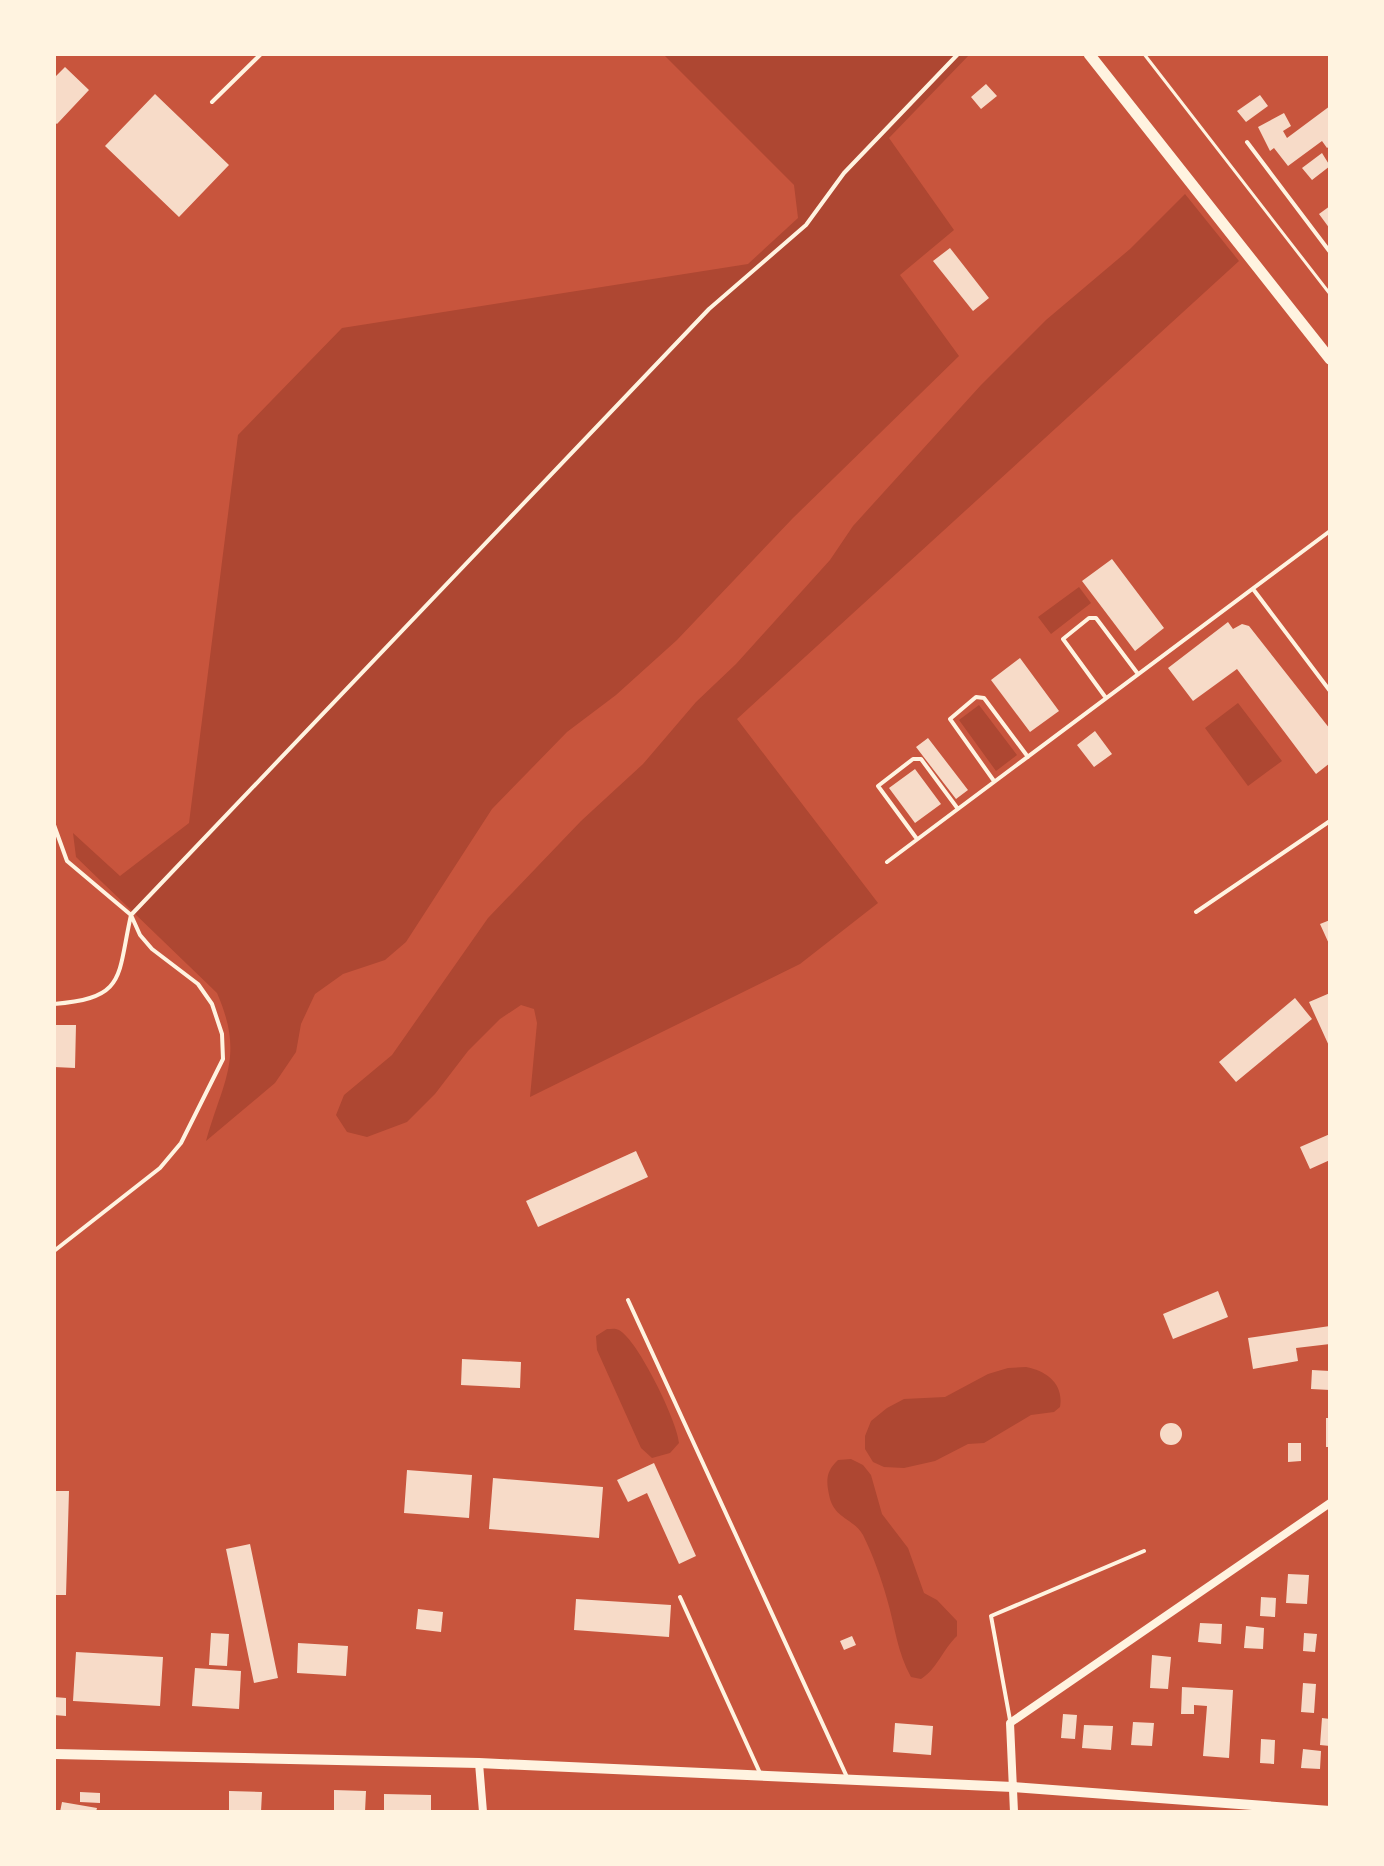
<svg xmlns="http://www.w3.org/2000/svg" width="1384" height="1866" font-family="Inter,sans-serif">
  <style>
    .green { fill: #ae4732 }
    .building { fill: #f7dbc8 }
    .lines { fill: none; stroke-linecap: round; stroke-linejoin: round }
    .path { stroke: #fff3e0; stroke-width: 3 }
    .service { stroke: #fff3e0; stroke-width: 4 }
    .minor { stroke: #fff3e0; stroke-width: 8 }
    .tertiary { stroke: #fff3e0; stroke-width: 10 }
    .secondary { stroke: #fff3e0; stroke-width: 11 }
  </style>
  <rect width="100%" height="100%" fill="#c8553d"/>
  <path class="green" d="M663,54H970L889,138L954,230L900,275L959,356L793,518L677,640L616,695L567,732L492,809L406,942L385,960L343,974L315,994L301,1024L296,1052L275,1083L206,1141C223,1080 245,1057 217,993L76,857L73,833L120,876L189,823L238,435L342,328L748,264L798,218L794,185Z
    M1185,194L1239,261L737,719L878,903L800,964L530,1097L537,1023L534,1009L521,1005L500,1019L468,1051L435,1094L407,1122L367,1137L347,1132L336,1115L344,1095L392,1055L488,918L581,821L643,764L696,702L736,664L830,560L853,526L981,385L1046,320L1130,249Z
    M1079,587L1091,603L1051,634L1038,617Z
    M1238,703L1282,761L1248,786L1205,728Z
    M979,705L1017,755L996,771L959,720Z
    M607,1329C611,1329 615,1328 619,1330C638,1340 678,1423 679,1443L670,1453L652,1458L641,1448L597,1350L596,1336Z
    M1026,1367C1047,1371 1064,1384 1060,1407L1054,1412L1031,1415L984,1443L968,1444L935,1461L904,1468L884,1467L873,1462L865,1449V1436L871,1421L887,1408L904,1399L945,1397L988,1374L1008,1368Z
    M851,1459L863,1465L871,1475L882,1514L908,1548L924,1593L937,1600L957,1621V1636C943,1649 937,1669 921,1679L911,1677C897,1652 895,1626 887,1599C881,1578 873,1555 863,1535C854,1519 836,1519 830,1499C826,1482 825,1472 838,1460Z"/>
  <path class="building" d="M65,67L89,90L57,124L54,122V78Z
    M986,84L997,96L981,109L971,97Z
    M155,94L229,165L179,217L105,146Z
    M1260,95L1268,106L1246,122L1237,111Z
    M1330,106V146L1327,148L1322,141L1288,166L1274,148L1270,151L1258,127L1284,113L1291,126L1283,131L1287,138Z
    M1322,153L1330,166L1312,180L1302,168Z
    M1330,206V229L1319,214Z
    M950,248L989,298L973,311L933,261Z
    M1112,559L1164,628L1135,651L1082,581Z
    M1228,622L1233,629L1242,624L1249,626L1330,729V763L1316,774L1237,669L1193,701L1168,668Z
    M1020,658L1059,711L1030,732L991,680Z
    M1095,731L1112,754L1094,767L1077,745Z
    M928,738L968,790L956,799L916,747Z
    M915,769L941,804L915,823L889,788Z
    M1330,920V946L1320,924Z
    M1330,993V1048L1309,1002Z
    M1295,998L1312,1019L1236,1082L1219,1062Z
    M54,1025H76L75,1068L54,1067Z
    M1330,1134V1160L1310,1169L1300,1147Z
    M636,1151L648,1177L538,1227L526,1201Z
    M1218,1291L1228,1317L1173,1339L1163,1314Z
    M1330,1326V1344L1296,1348L1298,1361L1253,1369L1248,1338Z
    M462,1359L521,1362L520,1388L461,1385Z
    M1312,1370L1330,1371V1390L1311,1389Z
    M1326,1418H1330V1447H1326Z
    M1160 1434a11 11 0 1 1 22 0a11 11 0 1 1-22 0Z
    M1288,1443H1301V1461L1288,1462Z
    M654,1463L696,1556L679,1564L647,1493L628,1502L617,1480Z
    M407,1470L472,1475L469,1518L404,1513Z
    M493,1478L603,1487L599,1538L489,1529Z
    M54,1491H69L66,1595H54Z
    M250,1544L278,1678L254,1683L226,1549Z
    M1288,1574L1309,1575L1307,1604L1286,1603Z
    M1261,1597L1276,1598L1275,1617L1260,1616Z
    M576,1599L671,1605L669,1637L574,1630Z
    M418,1609L443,1612L441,1632L416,1629Z
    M1200,1623L1222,1624L1221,1644L1198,1642Z
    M1246,1626L1264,1628L1263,1649L1244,1648Z
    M211,1633L229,1634L227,1666L209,1665Z
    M1304,1633L1317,1634L1315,1652L1303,1651Z
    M852,1636L856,1645L844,1650L840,1641Z
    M298,1643L348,1646L346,1676L297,1673Z
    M76,1652L163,1657L160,1706L73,1701Z
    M1152,1655L1171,1657L1168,1689L1150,1688Z
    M195,1668L241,1671L239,1709L192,1706Z
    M1303,1683L1316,1684L1314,1713L1301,1712Z
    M1182,1687L1233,1690L1229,1758L1203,1756L1207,1706L1194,1705V1714H1181Z
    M54,1697L66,1698V1716L54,1715Z
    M1063,1714L1077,1715L1075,1739L1061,1738Z
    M1322,1718L1330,1719V1746L1320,1745Z
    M1133,1722L1154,1723L1152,1746L1131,1745Z
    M895,1723L933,1726L931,1755L893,1752Z
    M1084,1725L1113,1726L1111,1750L1082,1748Z
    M1261,1739L1275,1740L1274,1764L1260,1763Z
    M1303,1749L1321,1751L1320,1769L1301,1768Z
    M334,1790L366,1791L365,1812H334Z
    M229,1791L262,1792L261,1812H229Z
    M80,1792L100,1793V1803L80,1802Z
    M384,1794L431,1795V1812H384Z
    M62,1802L97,1808L96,1812H60Z"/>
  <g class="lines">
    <path class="path" d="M1144,54L1330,294"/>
    <path class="service" d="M212,102L261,54
      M1247,142L1330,252
      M1253,589L1330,691
      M1106,698L1063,639L1089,618H1096L1138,674
      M994,781L950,719L976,697L984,698L1028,757
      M54,825L67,861L131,915C117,977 127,998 54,1004
      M917,839L878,786L913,759H921L958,809
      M887,862L1330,531
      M1196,912L1330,821
      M54,1251L160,1168L181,1143L223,1059L222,1034L212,1004L198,984L152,949L140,935L131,915L709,309L806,225L844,173L958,54
      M628,1300L847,1777
      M680,1597L760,1773
      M1010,1720L991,1616L1144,1551"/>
    <path class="minor" d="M479,1763L483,1812
      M1014,1812L1010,1723L1330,1503"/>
    <path class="tertiary" d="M54,1754L479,1763L1013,1787L1330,1811"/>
    <path class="secondary" d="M1089,54L1330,359"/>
  </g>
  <rect width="1384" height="1866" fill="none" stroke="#fff3e0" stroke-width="112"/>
</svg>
